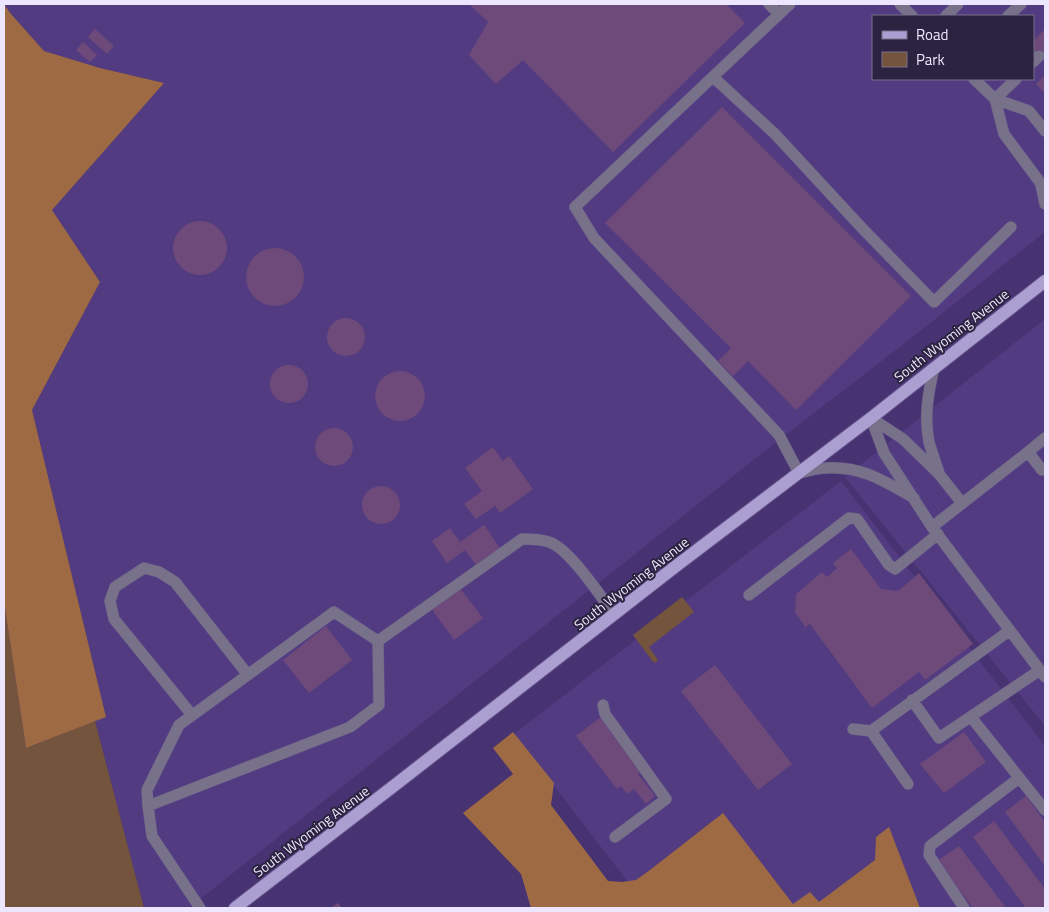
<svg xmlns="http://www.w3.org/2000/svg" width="1049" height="912" font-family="'Titillium Web',sans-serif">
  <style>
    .built { fill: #523b81; fill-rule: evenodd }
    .green { fill: #75543d }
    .forest { fill: #9e6a44 }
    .building { fill: #6d4a7a }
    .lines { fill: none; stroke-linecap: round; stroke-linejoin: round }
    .lane-casing { stroke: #625088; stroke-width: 12 }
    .primary-casing { stroke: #625088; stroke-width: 14 }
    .lane { stroke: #77718a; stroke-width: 11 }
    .primary { stroke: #ab9ed0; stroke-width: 12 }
    .labels { text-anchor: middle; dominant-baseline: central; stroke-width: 4; stroke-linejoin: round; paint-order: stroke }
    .street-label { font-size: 14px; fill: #ece7fe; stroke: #2b233f }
  </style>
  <rect width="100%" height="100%" fill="#483372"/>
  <path class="built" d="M4,4H1045V232L910,339L761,454L189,908H144L95,721L106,716L32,410L100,282L51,210L164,83L100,68L44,51L11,14ZM873,16H1033V79H873Z
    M1045,319V726L845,477Z
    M841,481L1045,746V908H857L641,899L514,734Z"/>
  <path class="green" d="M682,597L694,612L649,647L658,660L654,663L633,635Z
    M4,602L26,748L95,721L144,908H4Z"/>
  <path class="forest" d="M4,4L11,14L44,51L100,68L164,83L52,210L100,282L32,410L106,717L26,748L4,602Z
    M513,732L554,783L551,805L608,881L622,882L636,880L650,870L723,813L793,904L810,892L819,902L875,860L876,837L889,827L920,908H531L521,874L463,813L513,774L493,748Z"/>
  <path class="building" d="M469,4H726L745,23L613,152L523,60L496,84L469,55L488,22Z
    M95,29L114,46L107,54L88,37Z
    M1045,29V62L1033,49V41Z
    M83,42L97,55L90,62L76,50Z
    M1045,75V94L1036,84Z
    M722,107L911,296L796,410L748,361L733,376L718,361L731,348L605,223Z
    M173 248a27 27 0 1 1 54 0a27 27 0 1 1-54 0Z
    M246 277a29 29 0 1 1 58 0a29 29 0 1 1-58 0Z
    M327 337a19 19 0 1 1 38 0a19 19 0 1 1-38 0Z
    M270 384a19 19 0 1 1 38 0a19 19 0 1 1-38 0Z
    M375 396a25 25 0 1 1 50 0a25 25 0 1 1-50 0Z
    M315 447a19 19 0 1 1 38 0a19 19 0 1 1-38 0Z
    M493,447L503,461L509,456L533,489L500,513L495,506L476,519L464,504L482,491L465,468Z
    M362 505a19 19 0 1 1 38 0a19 19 0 1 1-38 0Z
    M484,525L502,551L478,568L465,550L447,563L432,541L450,528L460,542Z
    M851,549L881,589L898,591L919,573L973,644L925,680L919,672L872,708L810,624L805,627L795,612L796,594L822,572L827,577L837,568L833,563Z
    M459,587L483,618L454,640L431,608Z
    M326,626L352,660L309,693L283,660Z
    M715,665L792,764L758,790L681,691Z
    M601,717L642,771L638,774L655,796L646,804L634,789L627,794L621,786L617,789L576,736Z
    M964,732L986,762L944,793L920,764Z
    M1026,796L1045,822V866L1005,812Z
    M994,821L1045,889V908H1026L973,837Z
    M959,846L1006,908H973L937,861Z
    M338,903L342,908H330Z"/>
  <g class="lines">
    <g class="lane-casing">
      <path id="lane" d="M769,4L779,14
        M790,4L575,207L594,238L779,435L799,473C808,471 817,468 826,468C862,466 884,481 914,498
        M900,4L912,16
        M946,16L958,4
        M1008,16L1021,4
        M1033,62L1039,56
        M713,77L775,134L861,227L934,302L1011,227
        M974,79L995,99L1029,111L1045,131
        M995,99L1004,134L1045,189
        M995,99L1016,79
        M1041,185L1045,204
        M934,368C928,393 924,417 929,442C932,453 936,463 939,473
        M871,418L884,453L932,527L1045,677
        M871,418L903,439L939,474L962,503
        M1028,452L1045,438
        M932,527L1028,452L1042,470
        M749,595L849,518L857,519L889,565L895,569L938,534
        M912,700L939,738L1040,670
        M603,705L605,714L666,799L615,837
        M192,715L114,619L110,601L115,587L144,568L159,572L175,582L248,675
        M971,717L1045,810
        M853,729L871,731
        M908,784L871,731L1009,631
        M148,806L147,790L179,725L334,612L378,641
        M200,908L152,836L148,806L350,727L379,705L378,641L522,539C531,539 541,539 549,542C570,549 600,596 614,614
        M964,908L929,855L930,846L1019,778"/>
    </g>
    <g class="primary-casing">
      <path id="primary" d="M235,908L395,785L676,566L871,418L1045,281"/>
    </g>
    <use href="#lane" class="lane"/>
    <use href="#primary" class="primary"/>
  </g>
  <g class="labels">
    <g class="street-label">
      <text transform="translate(951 335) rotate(-38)">South Wyoming Avenue</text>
      <text transform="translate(631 583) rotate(-38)">South Wyoming Avenue</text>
      <text transform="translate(311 831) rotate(-37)">South Wyoming Avenue</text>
    </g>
  </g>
  <rect width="1049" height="912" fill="none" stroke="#ece7fe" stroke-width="10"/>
  <rect x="872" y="15" width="162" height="65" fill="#2b233f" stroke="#78718b"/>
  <rect x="882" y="31" width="25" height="8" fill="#ab9ed0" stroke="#78718b"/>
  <text x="916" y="40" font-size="15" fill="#ece7fe">Road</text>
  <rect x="882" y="52" width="25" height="15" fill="#75543d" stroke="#78718b"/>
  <text x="916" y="65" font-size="15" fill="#ece7fe">Park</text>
</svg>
